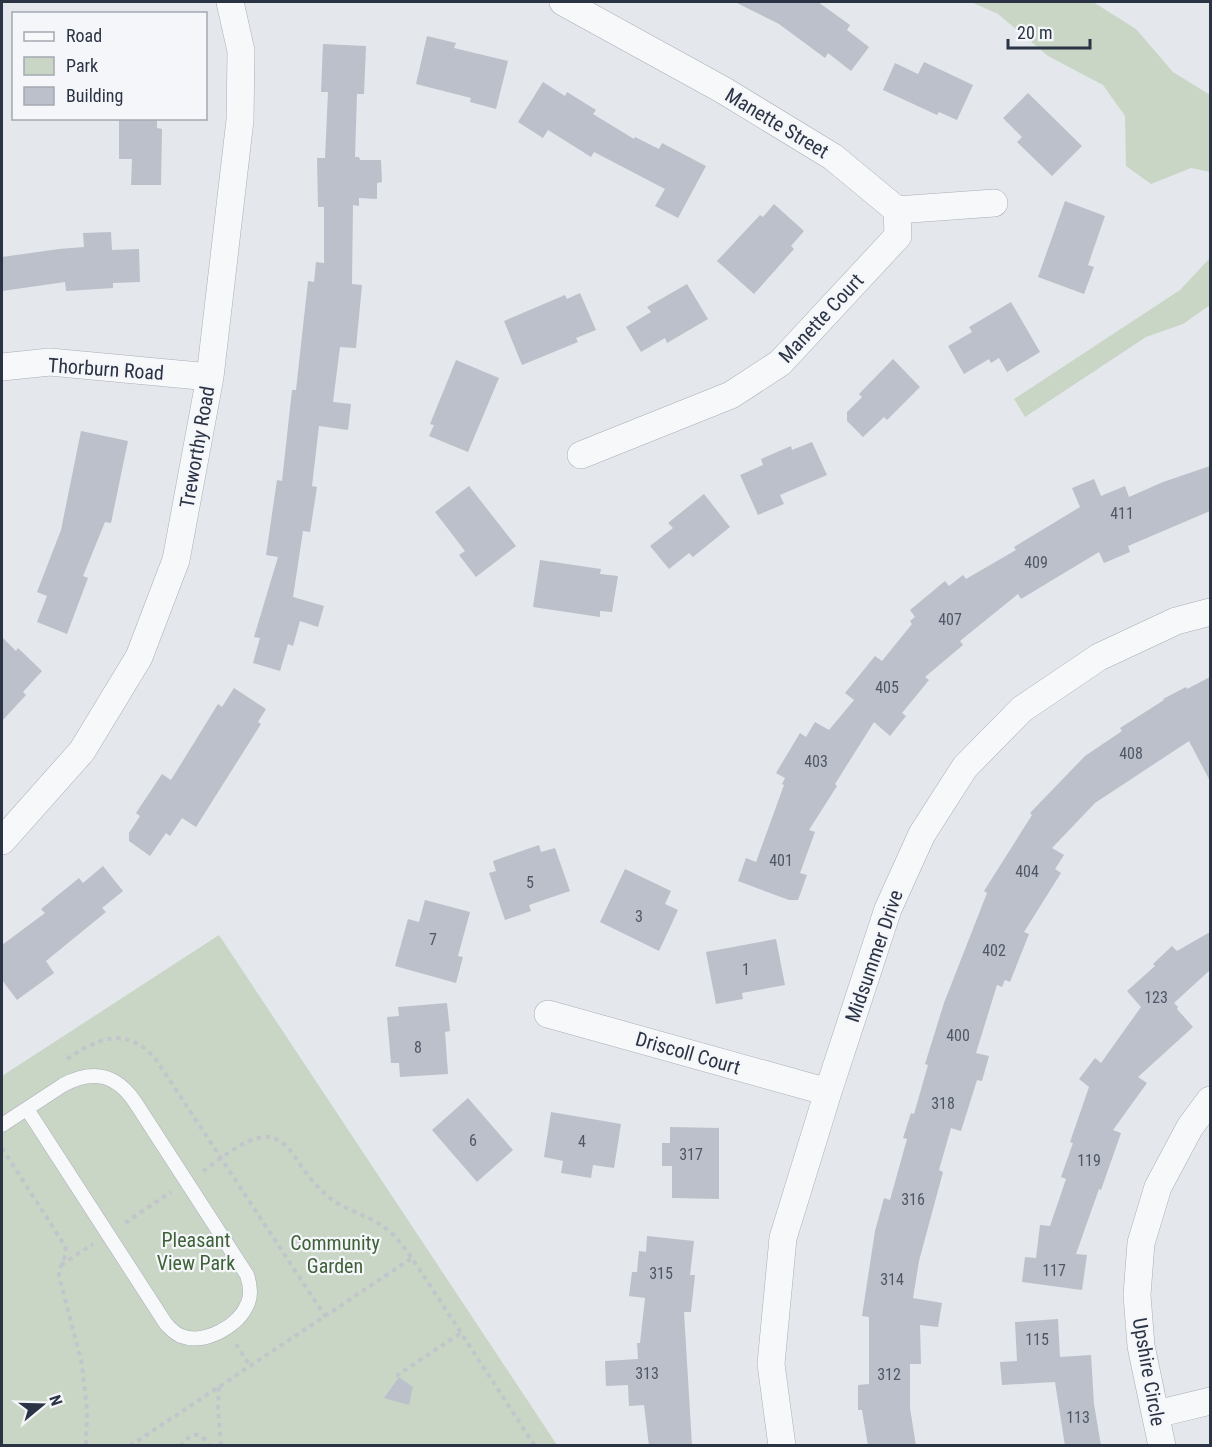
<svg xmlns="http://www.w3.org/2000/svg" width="1212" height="1447" font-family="'Roboto Condensed',sans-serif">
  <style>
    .green { fill: #c9d6c5 }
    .building { fill: #bbc0ca }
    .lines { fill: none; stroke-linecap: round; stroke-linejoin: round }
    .lane-casing { stroke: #a9aeb7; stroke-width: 15 }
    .street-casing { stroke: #a9aeb7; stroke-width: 28 }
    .path { stroke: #c2c5cb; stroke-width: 4; stroke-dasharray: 4.5 4.5; stroke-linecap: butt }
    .lane { stroke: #f7f8fa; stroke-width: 14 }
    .street { stroke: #f7f8fa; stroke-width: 27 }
    .labels { text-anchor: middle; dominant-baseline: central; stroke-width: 4.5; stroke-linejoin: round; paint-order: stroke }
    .number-label { font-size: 16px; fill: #4f5766 }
    .street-label { font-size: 20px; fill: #2b3445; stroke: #f4f6f9 }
    .park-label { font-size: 20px; fill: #3f6138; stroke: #f4f6f9 }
  </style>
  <rect width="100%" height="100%" fill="#e4e7ec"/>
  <path class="green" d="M971,2H1093L1136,29L1173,72L1210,95V172L1191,168L1151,184L1126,166L1125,116L1103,85L1048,56L998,14Z
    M1210,258V305L1183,324L1146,337L1025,417L1014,399L1180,290Z
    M219,935L557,1445L2,1446V1076Z"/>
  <path class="building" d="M735,2H818L850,25L847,30L869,47L851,71L828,53L825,58L779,24Z
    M427,36L456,43L454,48L508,61L496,109L470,102L471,98L416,84Z
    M323,44L366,46L364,94H357L355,157H359L360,160H381L382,182L377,183V199L359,198V206L353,205L352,284L362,285L356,348L340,347L333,402L351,404L348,430L319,426L312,486L317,487L310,532L303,531L293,597L324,606L318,627L300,621L293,646L288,644L280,671L253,663L260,638L254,637L278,557L266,555L277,480L282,481L292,390H296L308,281L314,282L316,262L324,263V207H318L317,158H325L328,92H321Z
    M924,62L973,85L957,120L939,112L937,115L883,90L895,63L918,74Z
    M543,82L565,96L567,92L596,110L593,114L634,139L635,137L659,149L662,143L706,166L678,218L655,206L665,189L594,152L591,157L548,130L543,138L518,122Z
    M1028,93L1082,146L1052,176L1017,142L1022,137L1003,118Z
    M119,118H157V128L162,129L161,185H131L132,159H119Z
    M1065,201L1105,216L1088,265L1094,267L1084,294L1038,277Z
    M774,204L804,231L791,246L794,249L754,294L717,261L760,215L763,217Z
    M111,232L112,250L139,249L140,282L113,283V288L66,291L65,282L2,291V257L59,249L84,247L83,233Z
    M687,284L708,319L667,343L665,338L641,352L626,327L651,312L647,307Z
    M580,293L596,330L576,338L578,342L522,365L504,321L565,295L567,299Z
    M1011,302L1040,352L1007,372L999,358L991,363L989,359L964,374L948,346L972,332L969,327Z
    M893,359L920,387L887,420L884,417L863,437L847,421V412L862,397L859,394Z
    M456,360L499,378L468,452L429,436L434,425L430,424Z
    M81,431L128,441L111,523L105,522L83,576L88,578L67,634L37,622L47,596L37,592L61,530Z
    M812,442L827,475L780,495L784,504L758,515L740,475L763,465L761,459L791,446L792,450Z
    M1210,466V511L1128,546L1130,552L1104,563L1099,552L1021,599L1018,594L960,641L963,645L925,677L929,680L902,713L906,716L890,736L874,722L835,784L837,786L809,830L815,832L800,873L807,875L798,900H789L738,881L746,858L756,862L784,785L782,784L785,778L776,773L800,733L806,737L815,722L829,730L854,700L845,693L875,656L882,661L912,624L910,621L915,617L910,610L945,581L949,586L963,575L966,579L1016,550L1014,547L1080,507L1072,488L1094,479L1101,496L1125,486L1129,497L1163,482Z
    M469,486L516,546L476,577L459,555L465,551L435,512Z
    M704,494L730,527L693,557L689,553L669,569L650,546L673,528L668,523Z
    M540,560L601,569L600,574L618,576L612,612L600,611V617L533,607Z
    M2,637L16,651L18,648L42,671L23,692L26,695L2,721Z
    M1210,677V781L1189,741L1095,803L1052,848L1064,855L1055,869L1061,873L1024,932L1029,934L1010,982L1005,980L1002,987L997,985L976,1053L989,1056L982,1081L977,1080L961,1131L951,1128L939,1170L943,1172L919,1261L913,1298L942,1303L938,1327L920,1325L921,1364H910V1408L916,1446H868L862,1410H858V1385L869,1384V1317L862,1316L875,1231L884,1198L890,1200L907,1139L903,1138L911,1113L914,1114L928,1065L925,1064L944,1003L987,893L984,891L1032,815L1030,813L1085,756L1122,731L1120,728L1164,700L1163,699L1186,687L1187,689Z
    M234,688L266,709L258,722L261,724L196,827L182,818L170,836L166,833L150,856L129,841V833L140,816L136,813L162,774L171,780L218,704L222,707Z
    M539,845L541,852L555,848L570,891L529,905L531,911L505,920L489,873L496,871L493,861Z
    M103,866L123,891L102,908L106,912L46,961L54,973L17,1000L2,980V945L45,913L41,909L79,878L83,883Z
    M625,869L671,891L665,904L678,910L659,951L600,922Z
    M425,900L470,912L458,956L463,957L456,983L395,966L408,919L419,922Z
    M1210,932V970L1174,1003L1178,1007L1177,1009L1193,1027L1138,1077L1147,1083L1113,1130L1121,1133L1101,1190L1099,1189L1076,1254L1087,1255L1082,1290L1022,1282L1025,1257L1036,1258L1040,1225L1050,1226L1066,1179L1061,1177L1073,1143L1070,1142L1089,1087L1079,1079L1095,1058L1101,1063L1141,1007L1127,991L1155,966L1153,964L1172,946L1177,951Z
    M776,939L785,985L742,993L743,999L716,1004L706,952Z
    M447,1003L450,1031L445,1032L448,1074L400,1077L399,1063H391L387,1017L399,1016L398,1007Z
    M468,1098L513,1150L477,1182L432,1130Z
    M551,1112L621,1124L614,1168L593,1165L591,1178L561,1173L563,1161L544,1157Z
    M670,1127L719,1128V1199L672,1198V1166H662V1143H670Z
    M647,1236L694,1241L690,1275H695L691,1312H684L692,1446H649L644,1405L629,1406L628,1385L606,1386L605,1361L638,1359L637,1343H640L645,1298L629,1296L632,1272H637L639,1251L646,1252Z
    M1058,1319L1060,1357L1091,1355L1094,1404L1101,1446H1065L1055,1382L1002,1385L1000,1362L1017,1361L1015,1322Z
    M399,1377L413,1387L409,1405L384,1398Z"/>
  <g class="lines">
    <g class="lane-casing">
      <path id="lane" d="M2,1125L63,1085C93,1069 116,1074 135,1102L247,1275C250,1284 252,1293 248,1303C239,1326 205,1345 181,1336C174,1333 171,1329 166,1324L27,1109"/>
    </g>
    <g class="street-casing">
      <path id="street" d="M563,2L723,90L833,157L897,210L994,203
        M2,367L50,362L210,377
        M581,455L731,395L780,363L898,236L897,210
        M2,841L82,751L139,657L176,560L210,377L240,120L241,51L230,2
        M548,1014L828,1092
        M1156,1414L1210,1401
        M782,1446L771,1364L783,1238L828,1092L888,909L922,834L965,767L1022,709L1099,657L1176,621L1210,612
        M1162,1446L1141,1346L1137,1295L1141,1243L1158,1187L1190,1127L1210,1100"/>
    </g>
    <path class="path" d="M67,1059C98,1038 126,1026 155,1058L325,1316
      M2,1148L65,1246C68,1258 59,1264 59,1276L82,1364L87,1411L86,1446
      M203,1171C221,1159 246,1136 268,1137C286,1139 294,1156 304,1170C310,1178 317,1187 325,1194C341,1209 363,1213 381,1225C394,1233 403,1246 412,1258L535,1446
      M125,1223L171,1192
      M61,1265L93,1244
      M236,1344L250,1366
      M396,1376L461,1333
      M219,1387L218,1409L221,1446
      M130,1446L412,1258
      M180,1446C192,1432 200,1430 210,1446"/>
    <use href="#lane" class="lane"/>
    <use href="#street" class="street"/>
  </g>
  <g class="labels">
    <g class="number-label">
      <text x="1122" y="513">411</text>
      <text x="1036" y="562">409</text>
      <text x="950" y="619">407</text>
      <text x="887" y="687">405</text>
      <text x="1131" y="753">408</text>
      <text x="816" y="761">403</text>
      <text x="781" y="860">401</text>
      <text x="1027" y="871">404</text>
      <text x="530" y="882">5</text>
      <text x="639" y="916">3</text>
      <text x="433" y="939">7</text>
      <text x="994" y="950">402</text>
      <text x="746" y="969">1</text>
      <text x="1156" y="997">123</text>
      <text x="958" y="1035">400</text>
      <text x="418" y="1047">8</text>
      <text x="943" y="1103">318</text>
      <text x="473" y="1140">6</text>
      <text x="582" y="1141">4</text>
      <text x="691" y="1154">317</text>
      <text x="1089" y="1160">119</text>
      <text x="913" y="1199">316</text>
      <text x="1054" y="1270">117</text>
      <text x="661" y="1273">315</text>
      <text x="892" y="1279">314</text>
      <text x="1037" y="1339">115</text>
      <text x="647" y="1373">313</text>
      <text x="889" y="1374">312</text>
      <text x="1078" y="1417">113</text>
    </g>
    <g class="street-label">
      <text transform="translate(777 123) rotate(31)">Manette Street</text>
      <text transform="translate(821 318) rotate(-47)">Manette Court</text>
      <text transform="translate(106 369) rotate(4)">Thorburn Road</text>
      <text transform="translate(197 447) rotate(-80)">Treworthy Road</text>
      <text transform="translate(874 956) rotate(-71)">Midsummer Drive</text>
      <text transform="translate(688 1053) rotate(16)">Driscoll Court</text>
      <text transform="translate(1149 1372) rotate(80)">Upshire Circle</text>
    </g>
    <g class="park-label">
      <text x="196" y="1240">Pleasant<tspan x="196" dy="23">View Park</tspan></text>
      <text x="335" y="1243">Community<tspan x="335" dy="23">Garden</tspan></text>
    </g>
  </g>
  <rect width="1212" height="1447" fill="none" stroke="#2b3445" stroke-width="6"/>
  <rect x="12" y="12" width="195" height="108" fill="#f4f6f9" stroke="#a4a8b1" stroke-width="1.5"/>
  <rect x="24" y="32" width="30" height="9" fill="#f7f8fa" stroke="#a4a8b1" stroke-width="1.5"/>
  <text x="66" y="42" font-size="18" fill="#2b3445">Road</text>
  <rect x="24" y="57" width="30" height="18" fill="#c9d6c5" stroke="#a4a8b1" stroke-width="1.5"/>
  <text x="66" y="72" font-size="18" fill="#2b3445">Park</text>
  <rect x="24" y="87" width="30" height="18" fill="#bbc0ca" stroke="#a4a8b1" stroke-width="1.5"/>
  <text x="66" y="102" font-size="18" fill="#2b3445">Building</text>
  <g transform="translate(42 1405) rotate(71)" stroke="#f4f6f9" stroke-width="4.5" paint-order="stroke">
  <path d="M0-4.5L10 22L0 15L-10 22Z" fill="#2b3445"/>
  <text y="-9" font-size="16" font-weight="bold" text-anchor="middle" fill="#2b3445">N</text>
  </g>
  <path d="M1008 39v9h82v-9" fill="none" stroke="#2b3445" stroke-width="3"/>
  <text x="1017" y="39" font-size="18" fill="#2b3445" stroke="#f4f6f9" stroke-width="4.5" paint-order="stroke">20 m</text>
</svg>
